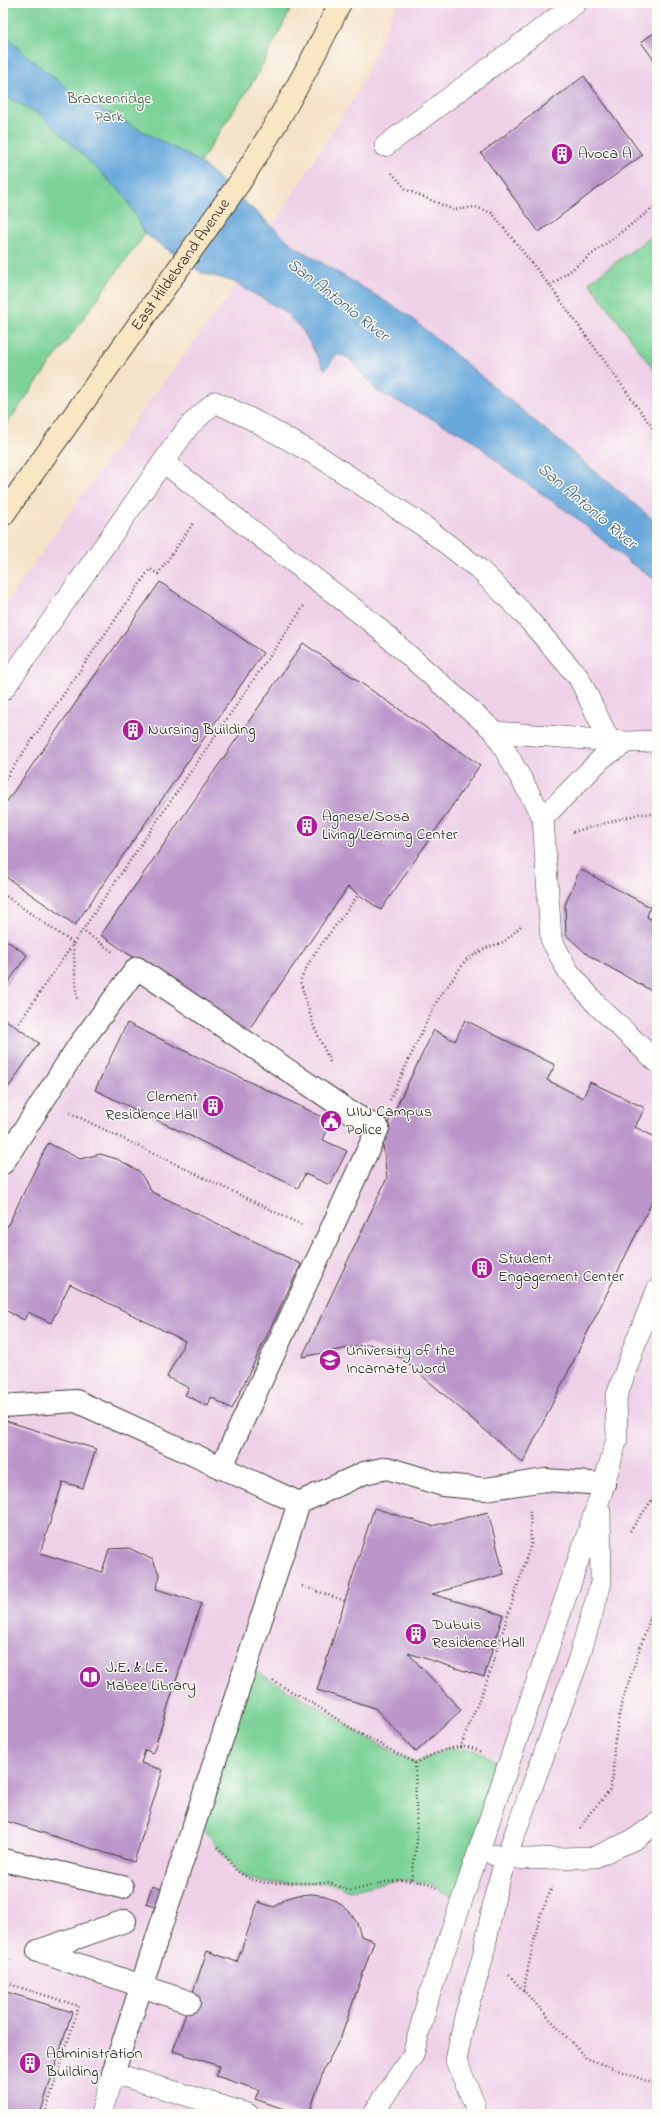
<svg xmlns="http://www.w3.org/2000/svg" width="660" height="2117" font-family="'Indie Flower',sans-serif">
  <style>
    .built { fill: #eed0e7 }
    .green { fill: #7cd297; stroke: #4c775a }
    .water { fill: #67a8db; stroke: #42627c }
    .building { fill: #bb96cb }
    .lines { fill: none; stroke-linecap: round; stroke-linejoin: round }
    .service-casing { stroke: #3c3a36; stroke-width: 22 }
    .pedestrian-casing { stroke: #3c3a36; stroke-width: 24 }
    .secondary-casing { stroke: #3c3a36; stroke-width: 24 }
    .path { stroke: #3c3a36; stroke-width: 2.5; stroke-dasharray: 1 3; stroke-linecap: butt }
    .service { stroke: #fff; stroke-width: 21 }
    .pedestrian { stroke: #fff; stroke-width: 22 }
    .secondary { stroke: #f9e7c3; stroke-width: 22 }
    .labels { text-anchor: middle; dominant-baseline: central; stroke-width: 3; stroke-linejoin: round; paint-order: stroke }
    .park-label { font-size: 16px; fill: #3e5c47; stroke: #fdfcf7 }
    .poi-label { font-size: 16px; fill: #1c1c1c; stroke: #fdfcf7; text-anchor: start }
    .street-label { font-size: 16px; fill: #1c1c1c; stroke: #fdfcf7 }
    .water-label { font-size: 17px; font-style: italic; fill: #3e5b72; stroke: #fdfcf7 }
  </style>
  <rect width="100%" height="100%" fill="#fdfcf7"/>
  <filter id="ink" filterUnits="userSpaceOnUse"><feTurbulence type="fractalNoise" baseFrequency=".025" numOctaves="2"/><feDisplacementMap in="SourceGraphic" scale="8" xChannelSelector="R" yChannelSelector="G"/><feConvolveMatrix kernelMatrix="1 2 1 2 8 2 1 2 1" color-interpolation-filters="sRGB"/></filter>
  <filter id="wash" filterUnits="userSpaceOnUse"><feTurbulence type="fractalNoise" baseFrequency=".012" numOctaves="4" result="noise"/><feDisplacementMap in="SourceGraphic" scale="16" xChannelSelector="R" yChannelSelector="G"/><feGaussianBlur stdDeviation="0.9" result="paint"/><feColorMatrix in="noise" values="0 0 0 0 0 0 0 0 0 0 0 0 0 0 0 0 0 1.4 0 .05"/><feComposite in="paint" operator="in"/></filter>
  <g filter="url(#wash)">
    <rect width="100%" height="100%" fill="#f4e3c9"/>
    <path class="built" d="M397,3H657V2114H3V607L149,401L225,301L358,91Z"/>
    <path class="green" d="M3,3H294L256,77L200,162L116,273L3,429Z
      M657,232V374L589,282Z
      M246,1666L317,1706L357,1732L415,1763L449,1748L476,1750L507,1768L462,1900L448,1895L428,1883L403,1880L386,1882L350,1891L330,1883H266L250,1879L237,1871L196,1820Z"/>
    <path class="water" d="M3,31L23,53L77,96L200,162L294,246L408,315L657,523V581L629,562L575,517L505,468L470,438L377,391L349,358L337,354L325,370L303,331L284,311L232,281L202,273L145,234L125,196L41,115L3,95Z"/>
    <g id="blocks">
      <path class="building" d="M657,31V64L641,42Z
        M584,76L642,155L539,232L481,153Z
        M160,582L263,653L75,925L3,875V807Z
        M303,643L480,765L381,910L348,887L245,1035L101,935Z
        M580,869L650,907L647,917L657,923V994L588,955L566,935L565,905Z
        M3,938L27,955L3,990Z
        M3,1018L39,1043L3,1095Z
        M465,1020L555,1065L547,1080L583,1098L590,1082L645,1108L635,1127L657,1138V1192L523,1463L403,1359L369,1344L302,1357L387,1178L382,1136L434,1030L455,1041Z
        M127,1023L331,1121L323,1140L347,1151L330,1185L305,1174L298,1188L95,1090Z
        M48,1143L80,1159L100,1154L117,1159L139,1171L152,1192L301,1264L232,1409L211,1397L208,1406L185,1395L189,1388L167,1377L185,1341L70,1284L51,1323L28,1312L24,1320L3,1309V1235Z
        M3,1420L96,1449L83,1488L63,1482L40,1553L102,1572L109,1549L129,1548L153,1560L160,1576L156,1589L201,1603L153,1753L145,1750L141,1763L163,1770L134,1862L3,1820Z
        M374,1508L432,1526L488,1512L504,1574L432,1594L503,1615L484,1677L408,1653L461,1710L416,1752L375,1708L317,1690Z
        M152,1886L171,1892L165,1911L146,1904Z
        M312,1894L326,1896L338,1902L349,1911L357,1923L361,1936L374,1941L341,2037L324,2069L309,2114H298L255,2099L259,2090L216,2076L219,2066L173,2051L207,1951L237,1962L258,1902L274,1907L285,1899L298,1895Z
        M3,1991L72,2012L40,2114H3Z"/>
    </g>
  </g>
  <g filter="url(#ink)">
    <use href="#blocks" fill-opacity="0" stroke="#3c3a36" stroke-width="1"/>
    <g class="lines">
      <g class="service-casing">
        <path id="service" d="M385,146L576,3
          M163,462L189,426L215,402L251,419L320,457L425,527L479,569L521,611L579,678L609,740
          M3,690L163,462L370,621L495,732L627,742L657,741
          M495,732L543,818L551,939L568,971L597,1005L657,1062
          M543,818L602,758L627,742
          M494,1855L526,1859L595,1857L635,1839L657,1823
          M101,2114L113,2073L248,2114
          M374,2114L383,2098L413,2055L429,1996L600,1497L617,1439L616,1398L635,1344L657,1290
          M475,2114V2105L456,2061L465,2016L482,1961L496,1891L506,1858L578,1661L601,1583L600,1511"/>
      </g>
      <g class="pedestrian-casing">
        <path id="pedestrian" d="M3,1163L79,1045L137,968L348,1111L378,1128L221,1468
          M3,1406L76,1401L299,1503L113,2073
          M299,1503L364,1473L387,1468L443,1485L485,1489L545,1480L604,1484
          M3,1860L122,1887
          M38,1951L189,2002
          M38,1951L125,1921"/>
      </g>
      <g class="secondary-casing">
        <g id="secondary">
          <path id="s1" d="M3,515L240,182C277,124 311,65 340,3"/>
        </g>
      </g>
      <path class="path" d="M392,173L407,190L454,210L475,207L492,213L550,286
        M657,205L550,286L657,434
        M3,782L150,569L158,574L194,522
        M573,832L639,814H657
        M3,894L73,943L77,999
        M82,930L113,952
        M19,1023L304,606
        M330,1062L313,1024L300,981L312,957L359,894
        M390,1100L435,1004L466,960L486,948L504,942L521,926
        M70,1113L302,1225
        M630,1531L657,1493
        M302,1586L345,1601
        M273,1681L317,1706L357,1732L415,1763L417,1841L411,1881
        M460,1748L487,1680L531,1544L530,1511
        M415,1763C435,1754 460,1739 481,1752
        M580,1829L589,1814L609,1792L613,1775L614,1746L621,1705L657,1597
        M218,1847L237,1871L250,1879L266,1883H330L350,1891L386,1882L403,1880L428,1883L436,1888
        M3,1963L11,1960
        M509,1975L586,2058L657,2085
        M3,1982L79,2006L45,2114
        M523,1991L539,1919L552,1887"/>
      <use href="#service" class="service"/>
      <use href="#pedestrian" class="pedestrian"/>
      <use href="#secondary" class="secondary"/>
    </g>
  </g>
  <defs>
    <g id="building-disc" transform="scale(1.15)"><circle r="9.5" fill="#b5179e" stroke="#fdfcf7"/><path d="M-4-6H4V6H1V3H-1V6H-4ZM-2.5-4.3h1.7v1.8h-1.7ZM.8-4.3h1.7v1.8H.8ZM-2.5-1h1.7V.8h-1.7ZM.8-1h1.7V.8H.8Z" fill="#fff"/></g>
    <g id="civic-disc" transform="scale(1.15)"><circle r="9.5" fill="#b5179e" stroke="#fdfcf7"/><path d="M-.6-6.5H3V-4.5H.6V-3L4-1V1h2V6H-6V1h2V-1L-.6-3ZM-1.2 2.5V6h2.4V2.5Z" fill="#fff"/></g>
    <g id="university-disc" transform="scale(1.15)"><circle r="9.5" fill="#b5179e" stroke="#fdfcf7"/><path d="M0-5L7-2L0 1L-7-2ZM-4 1L0 2.5L4 1V4Q0 6-4 4Z" fill="#fff"/></g>
    <g id="library-disc" transform="scale(1.15)"><circle r="9.5" fill="#b5179e" stroke="#fdfcf7"/><path d="M-6-4Q-3-5.5-.7-3.5V5Q-3 3-6 4ZM6-4Q3-5.5 .7-3.5V5Q3 3 6 4Z" fill="#fff"/></g>
  </defs>
  <g fill-rule="evenodd">
    <use href="#building-disc" x="562" y="154"/>
    <use href="#building-disc" x="133" y="730"/>
    <use href="#building-disc" x="307" y="826"/>
    <use href="#building-disc" x="213" y="1106"/>
    <use href="#civic-disc" x="331" y="1121"/>
    <use href="#building-disc" x="482" y="1268"/>
    <use href="#university-disc" x="330" y="1360"/>
    <use href="#building-disc" x="416" y="1634"/>
    <use href="#library-disc" x="90" y="1677"/>
    <use href="#building-disc" x="30" y="2063"/>
  </g>
  <g class="labels">
    <g class="park-label">
      <text x="109" y="99">Brackenridge<tspan x="109" dy="18">Park</tspan></text>
    </g>
    <g class="poi-label">
      <text x="578" y="154">Avoca A</text>
      <text x="148" y="730">Nursing Building</text>
      <text x="322" y="817">Agnese/Sosa<tspan x="322" dy="18">Living/Learning Center</tspan></text>
      <text x="198" y="1097" text-anchor="end">Clement<tspan x="198" dy="18">Residence Hall</tspan></text>
      <text x="346" y="1112">UIW Campus<tspan x="346" dy="18">Police</tspan></text>
      <text x="498" y="1259">Student<tspan x="498" dy="18">Engagement Center</tspan></text>
      <text x="346" y="1351">University of the<tspan x="346" dy="18">Incarnate Word</tspan></text>
      <text x="432" y="1625">Dubuis<tspan x="432" dy="18">Residence Hall</tspan></text>
      <text x="106" y="1668">J.E. &amp; L.E.<tspan x="106" dy="18">Mabee Library</tspan></text>
      <text x="46" y="2054">Administration<tspan x="46" dy="18">Building</tspan></text>
    </g>
    <g class="street-label">
      <text stroke="none"><textPath href="#s1" startOffset="307">East Hildebrand Avenue</textPath></text>
    </g>
    <g class="water-label">
      <text transform="translate(338 300) rotate(38)">San Antonio River</text>
      <text transform="translate(587 506) rotate(40)">San Antonio River</text>
    </g>
  </g>
  <rect width="660" height="2117" fill="none" stroke="#fdfcf7" stroke-width="16"/>
</svg>
